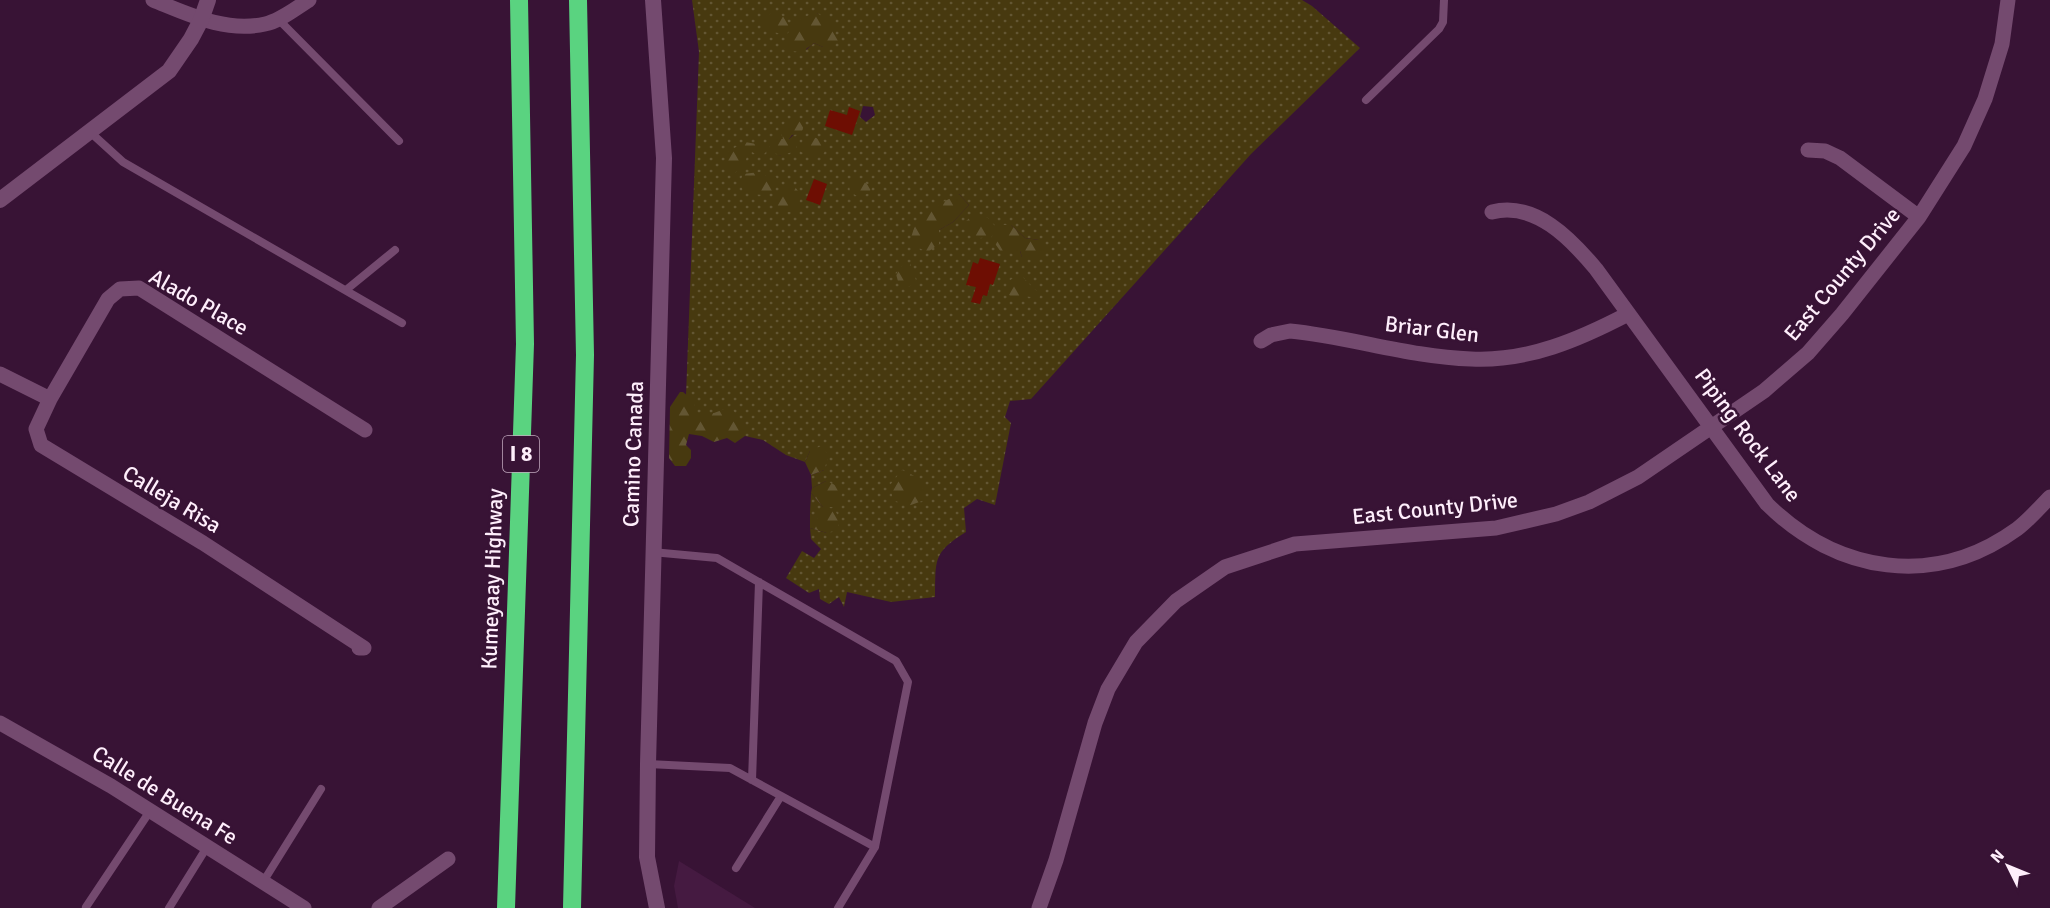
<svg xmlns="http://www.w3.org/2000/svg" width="2050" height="908" font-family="Signika,sans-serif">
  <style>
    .built { fill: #451a41 }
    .grass { fill: url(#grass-dots); fill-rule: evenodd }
    .forest { fill: url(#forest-firs) }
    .building { fill: #6e0e03 }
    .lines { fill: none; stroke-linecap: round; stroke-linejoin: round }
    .service { stroke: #744a6f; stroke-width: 8 }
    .minor { stroke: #744a6f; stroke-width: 15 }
    .tertiary { stroke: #744a6f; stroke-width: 16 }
    .motorway { stroke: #5ad380; stroke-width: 18 }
    .labels { text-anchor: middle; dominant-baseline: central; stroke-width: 5; stroke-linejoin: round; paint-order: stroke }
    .shield { fill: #381335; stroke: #c3acc0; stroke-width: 1.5 }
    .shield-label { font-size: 21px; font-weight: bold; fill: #feeefb }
    .street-label { font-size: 22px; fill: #feeefb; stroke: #381335 }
  </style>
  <defs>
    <pattern id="grass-dots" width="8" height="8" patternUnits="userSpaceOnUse" patternTransform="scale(1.5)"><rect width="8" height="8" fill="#47390f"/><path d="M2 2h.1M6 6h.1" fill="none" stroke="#635633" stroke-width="1.8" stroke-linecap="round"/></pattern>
    <pattern id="forest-firs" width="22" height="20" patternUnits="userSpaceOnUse" patternTransform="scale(1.5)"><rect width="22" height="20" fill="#47390f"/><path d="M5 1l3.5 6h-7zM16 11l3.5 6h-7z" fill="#635633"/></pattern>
  </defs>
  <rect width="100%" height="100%" fill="#381335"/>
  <path class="built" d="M679,861L755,908H678L674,886Z"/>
  <path class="grass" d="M692,0H1302L1312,6L1360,48L1251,154L1031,399L1010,401L1005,417L1011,423L995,505L977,499L964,508L966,532C932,553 936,560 935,597L891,602L847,592L844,607L839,597L829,604L820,599L819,589L809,593L786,578L802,551L814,558L821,549L811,539L810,528L827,533L810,513L811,493L823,507L826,481L812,488L811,475L824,470L810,451L805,462L786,455L763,440L745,436V424L714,413H694L686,396L699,52ZM817,13L835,35L823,47L814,43L806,50ZM863,106L873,107L875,115L866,122L860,117ZM804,125L788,140L786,153L779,156L773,139H784ZM959,194L969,205L953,222L939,230ZM1011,225L1025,238L1039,240L1022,257Z"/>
  <path class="forest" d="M772,12C781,14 787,17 790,27L781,34L763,29L761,22Z
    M817,13L836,25L835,35L840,39L833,47H823L814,43C804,52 796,54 784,48C786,28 798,17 817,13Z
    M789,119H799L804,125L801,134L792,135L789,139H797L796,151L779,156L769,148L773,139H783L780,128Z
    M810,136L822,140L827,144L824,153L817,157L801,152L803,138Z
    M745,142L762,145L767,151L761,157L752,152L747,155L745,165L732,175L726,169L727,152Z
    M760,172L766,176L776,177L779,184C768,198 759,196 743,191L740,182L743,174Z
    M857,178L872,187L869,193L859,197L850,192L849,183Z
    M788,182C801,189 802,198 797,211L787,212L773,204L775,194Z
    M959,194L969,205L953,222L939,230V244L928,252L909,244L915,225L941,203Z
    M975,213L988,218L995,226L989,237L980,238L967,232L964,223Z
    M999,225H1011L1025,238L1039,240L1046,252L1043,257L1036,262L1022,257L1020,251L1001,252L991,238Z
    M904,263H910L916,280L915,284L905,288L899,285L896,274Z
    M1020,274L1034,289L1041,293L1039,298L1023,296L1018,301L1006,293L1007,282Z
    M680,392H683L695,402L694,413H714L730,407L745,424V436L735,443L727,438L714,442L702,436L689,434L686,445L691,450V458L686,466H675L669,458L670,407Z
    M821,446L829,455L824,470L811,475L805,462L810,451Z
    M902,470C919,477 923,481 925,500L908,506L893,500L890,485Z
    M826,481L842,488L840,507H823L811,493L812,488Z
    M822,510H835L840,520L837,530L827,533L810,528V513L817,519Z"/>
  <path class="building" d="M849,107L860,111L852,135L825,126L830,110L847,115Z
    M814,179L827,184L820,205L806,200Z
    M980,258L1000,264L993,285L990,284L987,296L983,295L980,304L971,302L976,287L966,285L973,262L978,264Z"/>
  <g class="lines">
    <path class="service" d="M278,19L399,141
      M1366,100L1439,29L1443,22L1444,0
      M90,132L123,162L402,323
      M346,290L395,250
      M652,552L717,558L896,661L908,682L875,847
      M648,764L730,768L875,847L838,908
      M752,780L759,582
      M736,868L781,796
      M263,882L321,789
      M86,907L150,811
      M169,908L207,847"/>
    <path class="minor" d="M153,0C188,14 226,33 265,24C280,21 296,8 309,0
      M1808,150L1825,151L1840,158L1919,217
      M1492,212C1535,201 1571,239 1596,269L1767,504C1837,573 1934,589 2017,529C2029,520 2039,508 2050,497
      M1261,341L1271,335L1290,331C1351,337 1410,357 1471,359C1528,362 1580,339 1628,314
      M0,374L50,399
      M359,648H364L203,543L41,445L36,429L50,399L108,299L120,289L139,288L365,430
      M0,723L111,786L304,908
      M379,908L448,859
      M1039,908L1056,860L1095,723L1108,689L1136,642L1176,601L1225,567L1295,544L1496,528L1556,514L1589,502L1638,477L1764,391L1808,353L1842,314L1919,217L1964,146L1985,99L2002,44L2008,0"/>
    <path class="tertiary" d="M653,0L664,158L648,764L647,857L657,908
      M0,200L169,71L191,39L201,20L208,0"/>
    <path class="motorway" d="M506,908L525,344L519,0
      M572,908L585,355L578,0"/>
  </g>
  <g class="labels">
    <rect class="shield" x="503" y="436" width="36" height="36" rx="4.5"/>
    <g class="shield-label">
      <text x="521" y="454">I 8</text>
    </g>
    <g class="street-label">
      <text transform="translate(1842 274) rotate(-50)">East County Drive</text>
      <text transform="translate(199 302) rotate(30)">Alado Place</text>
      <text transform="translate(1432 329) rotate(7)">Briar Glen</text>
      <text transform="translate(1748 435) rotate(53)">Piping Rock Lane</text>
      <text transform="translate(633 454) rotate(-88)">Camino Canada</text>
      <text transform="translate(172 499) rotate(31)">Calleja Risa</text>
      <text transform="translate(1435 508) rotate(-6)">East County Drive</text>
      <text transform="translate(492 579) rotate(-88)">Kumeyaay Highway</text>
      <text transform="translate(165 795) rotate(32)">Calle de Buena Fe</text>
    </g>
  </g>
  <g transform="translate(2008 866) rotate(313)" stroke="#381335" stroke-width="4.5" paint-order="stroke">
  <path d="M0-4.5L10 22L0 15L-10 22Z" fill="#feeefb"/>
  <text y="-9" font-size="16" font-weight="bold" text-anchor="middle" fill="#feeefb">N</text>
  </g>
</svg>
